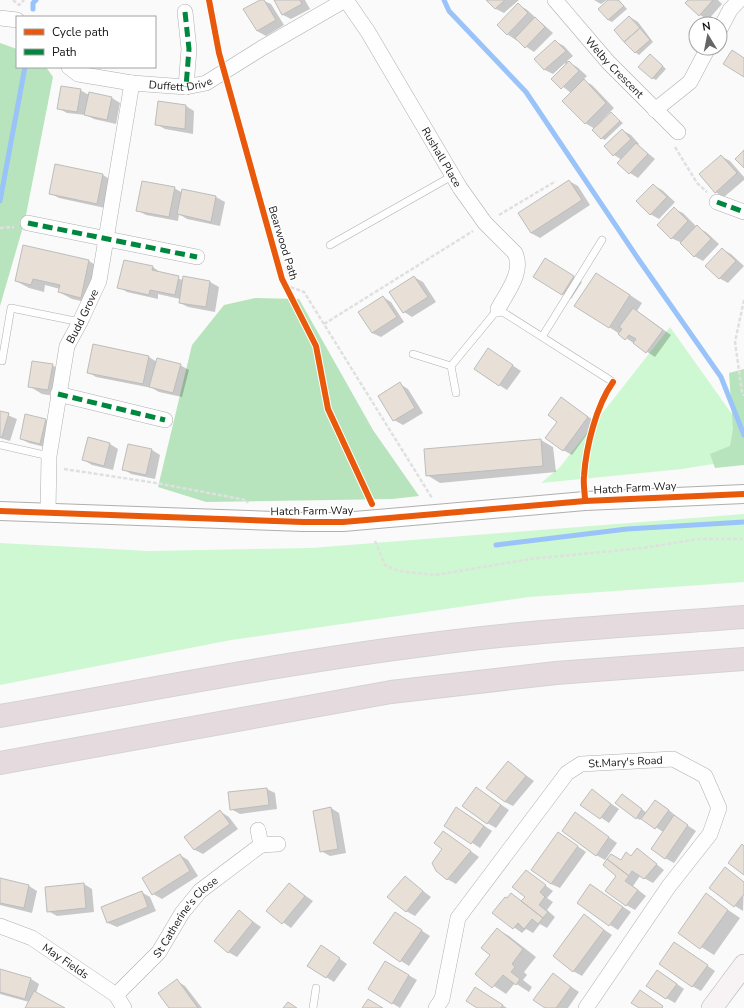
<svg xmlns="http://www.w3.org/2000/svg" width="744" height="1008" font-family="'Nunito Sans',sans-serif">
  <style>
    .green { fill: #cef8d2 }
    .forest { fill: #b7e4bc }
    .shadow { fill: #0003 }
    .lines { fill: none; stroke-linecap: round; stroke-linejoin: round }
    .stream { stroke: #9ac3f9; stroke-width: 5 }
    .building { fill: #e8dfd7; stroke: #bdbdbd }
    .service-casing { stroke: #afafaf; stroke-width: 8 }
    .minor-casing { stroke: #afafaf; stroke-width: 16 }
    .tertiary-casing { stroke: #afafaf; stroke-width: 20 }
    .secondary-casing { stroke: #afafaf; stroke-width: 22 }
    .motorway-casing { stroke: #d3d3d3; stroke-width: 24 }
    .path { stroke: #e0e0e0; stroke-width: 2.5; stroke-dasharray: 4 2; stroke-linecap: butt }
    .service { stroke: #fefefe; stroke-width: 7 }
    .minor { stroke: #fefefe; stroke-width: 15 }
    .tertiary { stroke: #fefefe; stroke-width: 18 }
    .secondary { stroke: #f7f3f5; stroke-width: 21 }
    .motorway { stroke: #e5dbde; stroke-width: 22 }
    .quiet { stroke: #00873e; stroke-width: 5; stroke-dasharray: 10 5; stroke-linecap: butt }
    .cycleway-casing { stroke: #fff; stroke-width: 8 }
    .cycleway { stroke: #e8590c; stroke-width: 6 }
    .labels { text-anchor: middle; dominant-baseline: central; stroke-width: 3; stroke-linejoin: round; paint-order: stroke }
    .street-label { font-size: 11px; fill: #161616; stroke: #fff }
  </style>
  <rect width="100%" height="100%" fill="#fafafa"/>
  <path class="green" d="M670,327L744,431V459L682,469L541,483L560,467Z
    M744,514V582L529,597L231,640L0,685V543L149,551L311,548Z"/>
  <path class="forest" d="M0,43L17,49V67H46L53,77L25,220L0,306Z
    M255,298L299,299L373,430L419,496L392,499L206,502L158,487L192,345L224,305Z
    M744,369V465L715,468L710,454L730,446L733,429L729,373Z"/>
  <path class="shadow" d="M262,0L271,4L284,25L266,36L257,31Z
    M275,0H305L310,9L291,19L283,15Z
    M488,0H519L504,13L496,9Z
    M594,0H607L601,4Z
    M610,0H619L627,9L612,22L608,20Z
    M690,0H718L722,4L708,20L700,15Z
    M518,5L526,9L553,33L534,52L507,34Z
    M630,17L638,22L653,42L639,55L635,52Z
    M555,41L564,46L573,56L567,61L577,67L587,76L583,80L592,85L614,108L602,120L603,121L611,113L623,123L605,140L601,138L595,129L585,123L571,93L553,79L566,65L565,63L553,74L545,70L536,59Z
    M654,58L666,69L656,80L652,78Z
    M80,90L89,95L112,98L120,103L116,124L94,119L86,115L67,113L58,108Z
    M159,102L186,106L194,111L193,134L165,129L156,124Z
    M622,130L631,135L639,144L638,145L655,159L638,178L630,173L622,160L614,155L605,146Z
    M721,156L730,161L744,177V180L724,197L715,192Z
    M103,175L111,180L105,208L59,198L50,193Z
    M569,181L578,186L590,205L540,238L531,233L519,214Z
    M653,185L662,190L675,202L659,219L650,214Z
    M174,188L183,193V191L216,197L225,202L220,226L187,219L179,214L178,221L146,215L137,210Z
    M674,209L683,213L697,227L706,232L719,244L703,261L694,256L680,242L671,238Z
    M24,247L89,261L102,269L94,304L72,299L59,292L60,289L45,285L44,292L29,288L16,281Z
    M722,249L731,254L744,266L728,283L719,278Z
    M554,264L582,282L571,299L535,277Z
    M153,267L161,273L183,280L184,278L210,282L219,287L215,312L188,307L180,303V299L158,294V299L127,292L119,287Z
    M414,277L423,282L436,302L412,317L404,312Z
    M609,281L642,303L637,311L671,335L655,357L609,327Z
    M383,297L391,302L404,322L381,337L372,333Z
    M93,345L149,357L157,362L180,365L189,370L182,397L159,392L152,388L96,377L88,372Z
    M497,355L521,371L507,390L499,385Z
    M52,365L65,373L61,397L42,394L29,386Z
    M400,384L408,389L423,413L403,425L394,420Z
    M561,398L596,422L572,455L563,450L558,421Z
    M0,412L17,419L10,441L0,438Z
    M46,420L54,425L49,448L29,443L21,439Z
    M89,438L110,444L118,449L113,470L92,465L84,460Z
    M541,440L553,447L556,472L440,483L427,475Z
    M152,450L160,455L155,479L131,474L123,469Z
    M508,762L534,781L513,806L505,802Z
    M477,788L509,810L496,828L487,823Z
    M267,789L275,793L277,809L240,814L231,809Z
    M600,796L619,809L609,823L582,805Z
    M626,797L647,813L664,806L676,816L675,817L696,831L674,863L665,858L663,832L642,818L640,820L636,818Z
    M331,808L339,813L346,853L330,856L321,851Z
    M221,812L229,817L238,829L203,854L195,850L185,837Z
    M465,813L492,831L480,848L445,825Z
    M584,819L617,843L605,860L596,855Z
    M444,832L479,857L456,884L447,879Z
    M566,838L586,852L560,888L551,884Z
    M637,849L664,870L653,883L640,876L633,886L646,896L635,910L626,905L618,876L621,861L632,856Z
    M180,855L188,860L198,876L162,899L153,894L143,879Z
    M725,869L744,882L743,911L735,906Z
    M526,871L553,891L547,898L553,902L547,910L555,917L547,928L540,924L533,933L526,929L522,933L494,913L511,894L522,901L526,896Z
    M405,877L431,897L415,916L406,911Z
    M0,880L29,886L37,891L32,913L0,905Z
    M84,884L92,889L94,912L57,916L48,911Z
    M289,884L313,901L291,928L267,911Z
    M590,885L631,912L618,930L610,925Z
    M141,892L150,897L156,911L117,927L108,923Z
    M706,895L740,918L714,955L679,933Z
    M240,912L261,927L237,957L228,952Z
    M395,913L430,936L409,966L401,961Z
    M584,916L612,935L582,976L573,971Z
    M497,929L509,936L536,957L524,972L527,975L523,980L532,987L529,992L515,983L506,994L476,974L492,955Z
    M675,943L715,971L701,991L692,986Z
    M330,952L347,964L334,982L326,977Z
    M386,962L417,980L400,1008L369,989Z
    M0,970L31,979L39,984L36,993L63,1008H26L29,1002L0,994Z
    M553,974L579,992L568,1008H547Z
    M666,976L684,989L675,1003L666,998Z
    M177,981L185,986L202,1008H170Z
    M476,988L484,993L507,1008H479Z"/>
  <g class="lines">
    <path class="stream" d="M444,0L449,11L526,92L639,260L721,377L744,435
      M33,9V3L36,0
      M0,201L25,67
      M496,545L627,529L744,522"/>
  </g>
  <path class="building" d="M260,0H264L276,20L257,31L243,9Z
    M274,0H300L302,4L282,15Z
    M486,0H505L495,9Z
    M608,0H618L624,6L608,20L598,9Z
    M688,0H713L699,16L685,3Z
    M518,3L528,13L507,35L497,25Z
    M629,16L640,28L624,42L614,30Z
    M535,17L545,27L525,48L515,38Z
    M640,28L650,40L635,53L624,42Z
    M555,40L566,51L544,70L534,59Z
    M732,50L744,58V77L723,64Z
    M650,54L663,66L652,79L638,67Z
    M569,61L579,71L561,89L551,79Z
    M584,79L606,103L585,124L562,101Z
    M61,86L81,89L77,112L57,109Z
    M89,92L112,97L107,120L84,115Z
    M158,101L186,105L185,129L155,125Z
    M611,112L620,121L601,139L592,130Z
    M622,129L631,139L613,156L604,146Z
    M636,143L648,154L629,174L617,163Z
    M744,150V168L735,159Z
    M721,155L737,173L715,193L699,174Z
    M55,164L103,174L97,204L49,194Z
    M569,180L582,200L531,233L518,213Z
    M142,181L175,187L169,217L136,211Z
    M653,184L667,197L650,215L636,201Z
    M182,189L216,196L211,222L177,214Z
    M674,207L688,221L671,239L657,225Z
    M697,225L711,239L694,257L680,243Z
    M23,245L89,260L81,298L58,292L60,285L33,279L31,285L15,281Z
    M722,248L736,261L719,279L705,266Z
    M545,258L574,276L562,295L533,277Z
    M124,260L153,266L152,270L179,276L175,295L150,290L149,295L117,288Z
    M596,273L630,295L609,328L574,306Z
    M183,276L210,281L206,307L179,303Z
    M414,276L428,297L403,313L389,292Z
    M383,296L397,317L372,333L358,312Z
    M633,308L663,330L646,353L633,343L636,339L629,335L625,340L618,334L622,329L619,327Z
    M93,344L149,356L143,384L87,373Z
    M488,348L513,365L499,386L474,369Z
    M157,358L181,364L173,393L149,387Z
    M32,361L53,364L48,390L28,387Z
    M400,382L415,408L393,421L378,396Z
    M561,397L588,417L563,451L545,438L557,422L548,415Z
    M0,411L9,413L2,437H0Z
    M25,414L46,419L40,444L20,439Z
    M88,437L110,443L104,466L82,460Z
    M541,439L543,466L426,476L424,449Z
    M128,444L152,449L146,475L122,470Z
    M508,761L526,776L505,802L486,788Z
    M476,787L501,805L487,824L462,806Z
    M267,788L269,805L230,810L228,792Z
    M592,789L611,804L600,819L580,805Z
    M622,794L642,809L636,819L615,803Z
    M655,800L669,810L655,829L641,819Z
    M331,807L338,849L320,852L313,811Z
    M456,807L484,826L471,844L444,826Z
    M220,810L230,824L194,850L184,837Z
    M575,812L609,837L596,856L562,831Z
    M674,815L688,825L665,859L651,849Z
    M443,831L471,851L447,880L436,871L432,863L442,849L434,843Z
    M558,832L578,846L551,884L531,870Z
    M742,844L744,846V875L728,863Z
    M637,848L657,864L644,879L632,871L629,876L607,859L611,854L621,860L626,852L631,856Z
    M180,854L190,871L152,895L142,878Z
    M607,859L629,876L625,881L638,890L626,906L605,891L616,876L603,865Z
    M725,867L744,882V894L734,907L709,888Z
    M526,870L546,885L540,892L545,897L539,905L548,912L543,918L521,901L525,897L512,887Z
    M405,876L423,891L406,912L387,897Z
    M0,878L29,885L24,908L0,903Z
    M84,883L86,908L47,912L45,887Z
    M289,883L305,896L282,924L266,911Z
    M590,884L623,907L609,926L577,903Z
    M142,891L148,907L107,923L101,907Z
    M511,893L543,918L538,924L532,919L524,929L518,923L513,929L492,913L505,897L507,898Z
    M706,893L728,910L700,949L678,933Z
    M239,910L253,922L228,953L214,941Z
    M395,912L422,930L400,962L373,943Z
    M584,914L604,930L573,972L553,956Z
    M497,928L523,949L512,964L515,967L511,972L520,979L516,985L503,975L492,988L475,974L490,955L481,948Z
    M674,942L708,965L692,987L659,964Z
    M321,945L340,958L326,978L307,966Z
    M385,961L409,975L392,1004L368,989Z
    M0,969L31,978L25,999L0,992Z
    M657,970L677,984L666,999L646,986Z
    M553,973L571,987L556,1008H545L533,1000Z
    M177,979L198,1008H169L158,993Z
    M475,987L503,1005L501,1008H477L466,1001Z
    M640,990L663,1006L662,1008H639L631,1003Z
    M34,991L65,1008H25Z
    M368,999L383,1008H362Z
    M288,1002L297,1008H283Z"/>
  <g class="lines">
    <g class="service-casing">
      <path id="service" d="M330,245L452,176
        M542,337L602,240
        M413,354L451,366L498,309L613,382
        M2,361L11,308L80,322
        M451,366L456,393
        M0,445L49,456
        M313,1008L316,988"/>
    </g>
    <g class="minor-casing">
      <g id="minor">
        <path id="s1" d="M346,0L368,32L460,188L485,223L515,253C524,272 507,292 498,309"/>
        <path id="s2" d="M555,0L608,62L678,132"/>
        <path d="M185,12L189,49L186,87"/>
        <path d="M0,18L17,20"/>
        <path d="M720,29L730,10L739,0"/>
        <path id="s3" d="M69,67L78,74L132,83L186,87L206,83L262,48L345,0"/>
        <path d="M655,110L690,82L708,48"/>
        <path d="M717,202L744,212"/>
        <path d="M28,223L197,257"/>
        <path d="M58,394L165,420"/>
        <path id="s4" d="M48,513L49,456L67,346L80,322L99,281L132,83"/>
        <path d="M261,845L278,844"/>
        <path id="s5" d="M0,926L32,938L116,995L124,1008"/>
        <path id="s6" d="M116,995L159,952L182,913L200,891L261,845L258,830"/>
        <path id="s7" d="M436,1008L442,999L458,918L567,773L581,764L673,759L705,776L719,808L710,834L669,886L586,1008"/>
      </g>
    </g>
    <g class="tertiary-casing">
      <path id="tertiary" d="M0,511L303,522H343L585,501L744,494"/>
    </g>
    <g class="secondary-casing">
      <path id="secondary" d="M712,1008L744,965"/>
    </g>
    <g class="motorway-casing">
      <path id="motorway" d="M0,716C144,691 287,662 432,644C535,630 640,625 744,617
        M0,763L391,692L556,673L744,659"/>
    </g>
    <path class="path" d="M13,0L19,5L24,0
      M209,0L220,57
      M228,87L282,279L316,346L328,409L371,503
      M675,147L697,183L707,192
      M499,215L556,181
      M0,228L14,227
      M285,285L304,292L432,498
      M744,300L735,342L742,392L744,396
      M324,324L473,231
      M64,469L156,483L246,500L248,503
      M584,484C583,465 596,407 607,391
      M375,541L385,565L399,571L435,575L530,559L643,548L699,539H744"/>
    <use href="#service" class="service"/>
    <use href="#minor" class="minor"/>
    <use href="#tertiary" class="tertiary"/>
    <use href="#secondary" class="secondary"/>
    <use href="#motorway" class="motorway"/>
    <path class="quiet" d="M185,12L189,49L186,87
      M717,202L744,212
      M28,223L197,257
      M58,394L165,420"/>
    <g class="cycleway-casing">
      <path id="cycleway" d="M209,0L219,53L282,279L316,346L328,409L372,504
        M585,501C585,493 583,484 584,476C586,447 596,406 613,382
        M0,511L303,522H343L585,501L744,494"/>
    </g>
    <use href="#cycleway" class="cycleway"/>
  </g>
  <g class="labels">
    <g class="street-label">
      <text stroke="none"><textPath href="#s2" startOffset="90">Welby Crescent</textPath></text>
      <text stroke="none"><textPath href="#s3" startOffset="115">Duffett Drive</textPath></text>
      <text stroke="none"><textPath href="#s1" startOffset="184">Rushall Place</textPath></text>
      <text transform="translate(283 243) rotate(73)">Bearwood Path</text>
      <text stroke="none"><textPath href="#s4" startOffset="202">Budd Grove</textPath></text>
      <text transform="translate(635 488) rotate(-3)">Hatch Farm Way</text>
      <text transform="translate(312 511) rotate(-1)">Hatch Farm Way</text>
      <text stroke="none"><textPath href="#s7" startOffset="336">St.Mary's Road</textPath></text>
      <text stroke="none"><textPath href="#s6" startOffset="105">St Catherine's Close</textPath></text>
      <text stroke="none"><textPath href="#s5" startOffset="75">May Fields</textPath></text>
    </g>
  </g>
  <rect x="16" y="16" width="140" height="52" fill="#ffffff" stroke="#a2a2a2"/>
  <rect x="24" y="29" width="20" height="6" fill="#e8590c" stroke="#a2a2a2"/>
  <text x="52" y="36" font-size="12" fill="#161616">Cycle path</text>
  <rect x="24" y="49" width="20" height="6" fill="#00873e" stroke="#a2a2a2"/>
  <text x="52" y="56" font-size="12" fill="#161616">Path</text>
  <g transform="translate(708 36) rotate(350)"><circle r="19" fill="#ffffff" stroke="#a2a2a2"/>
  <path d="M0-3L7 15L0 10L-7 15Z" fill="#666666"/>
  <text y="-6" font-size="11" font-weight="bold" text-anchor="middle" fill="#161616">N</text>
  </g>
</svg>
